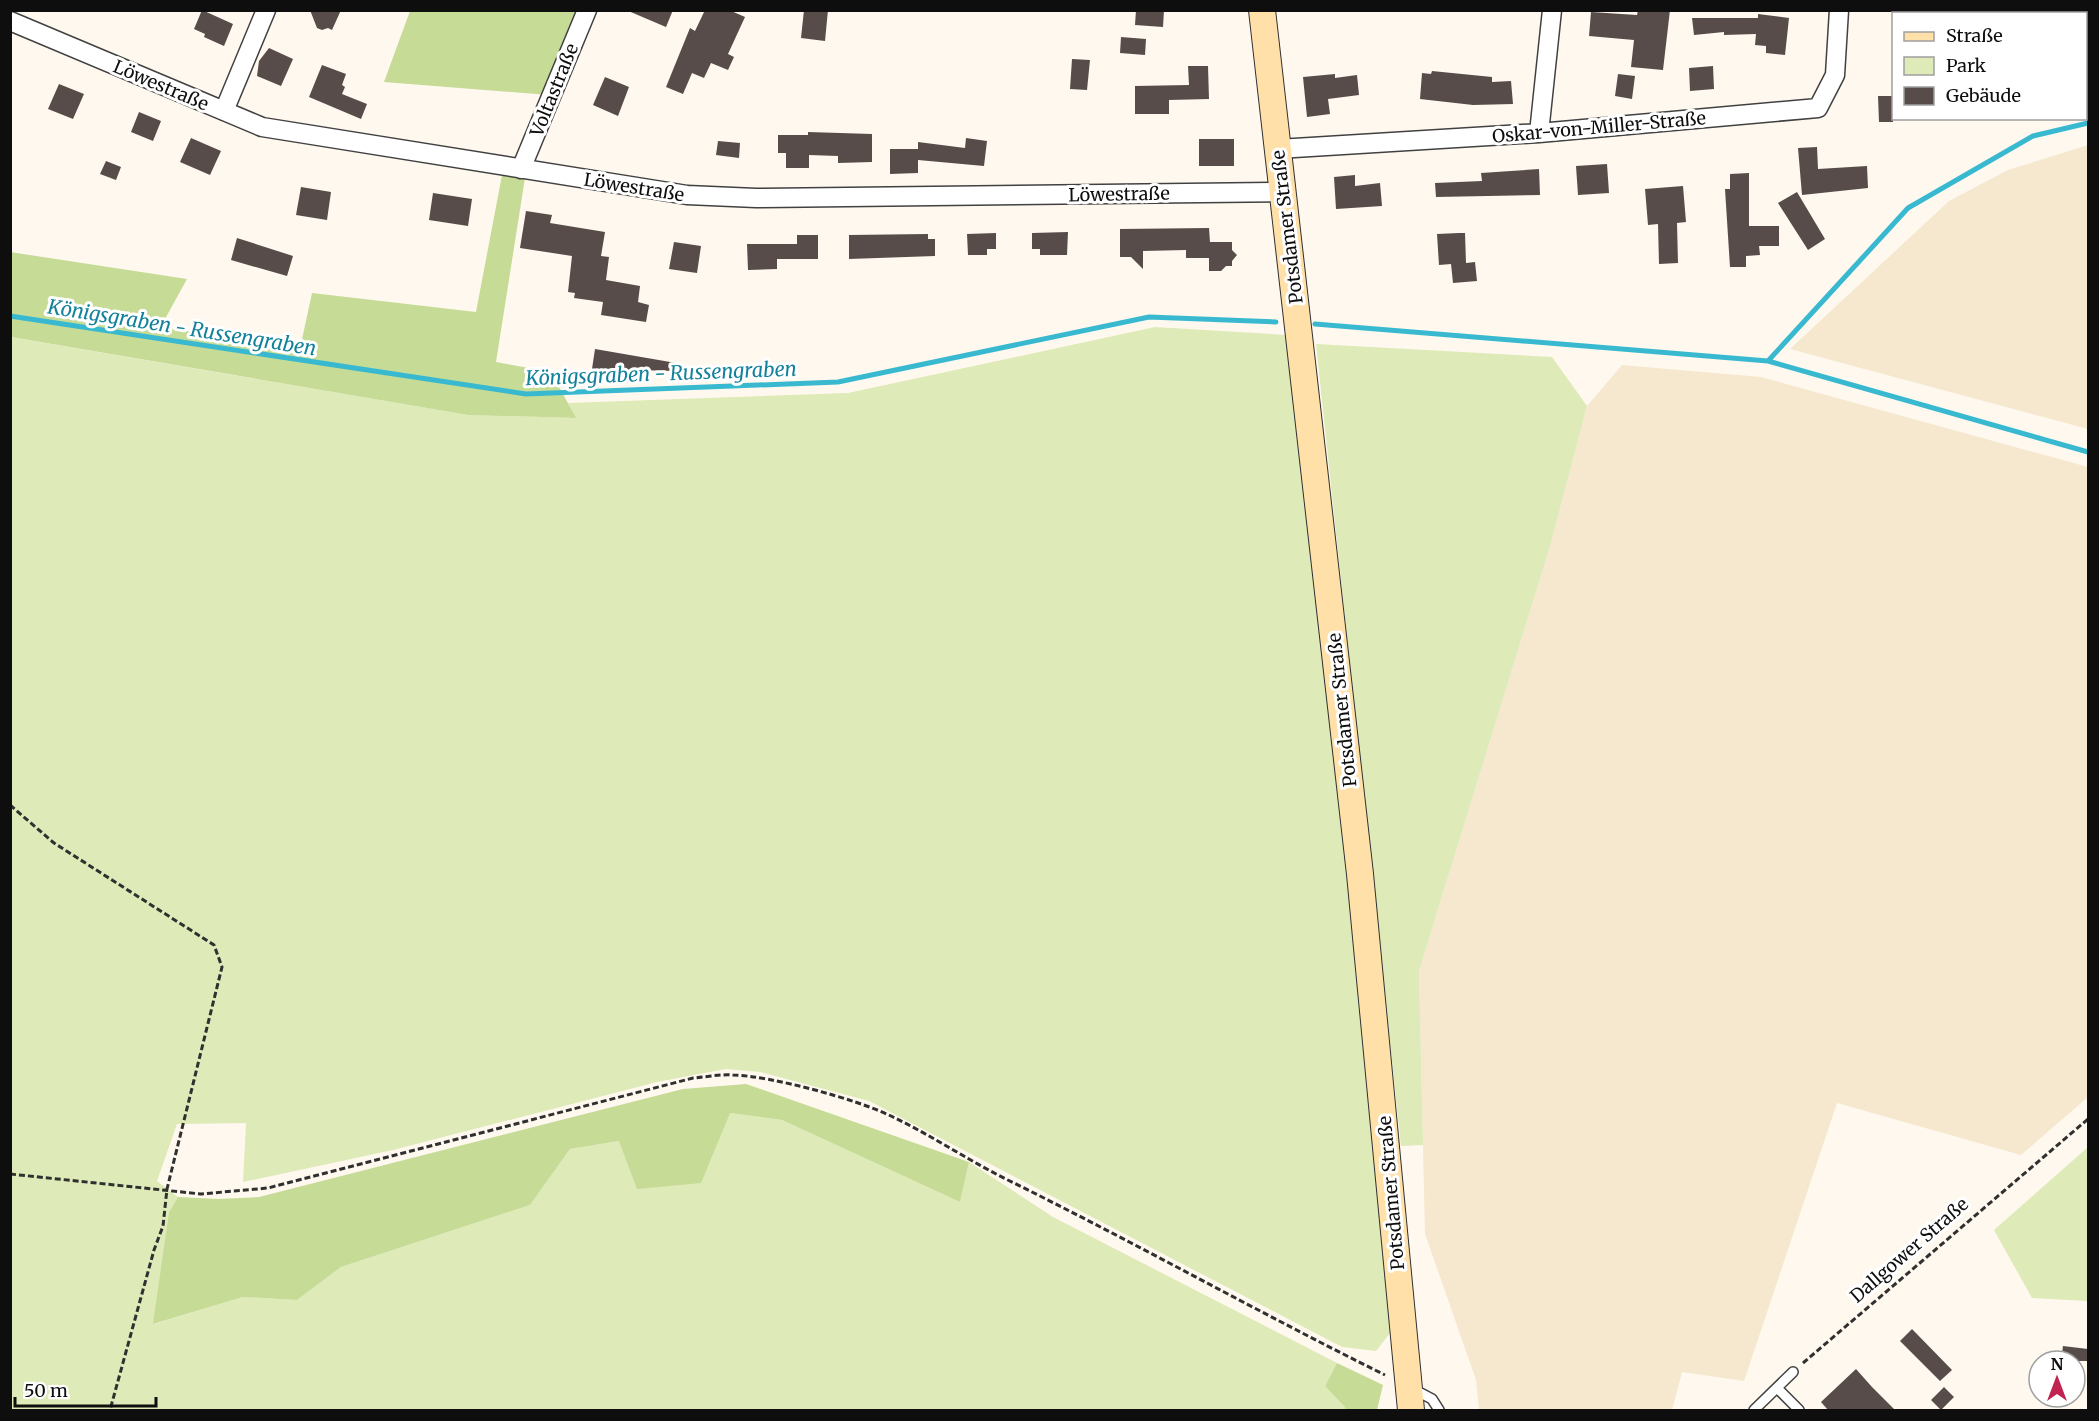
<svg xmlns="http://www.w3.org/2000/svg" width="2099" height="1421" font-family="Merriweather,serif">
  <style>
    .farmland { fill: #f5e8ce }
    .green { fill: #deeab7 }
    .forest { fill: #c6db96 }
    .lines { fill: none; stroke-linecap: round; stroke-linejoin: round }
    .stream { stroke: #38b9d0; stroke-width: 5 }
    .building { fill: #574c4a }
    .lane-casing { stroke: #414141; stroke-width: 12 }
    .street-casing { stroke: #414141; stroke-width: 21 }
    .secondary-casing { stroke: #303030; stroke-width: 28 }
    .path { stroke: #303030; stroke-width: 3; stroke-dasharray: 6 3; stroke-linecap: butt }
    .lane { stroke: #fff; stroke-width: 9 }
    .street { stroke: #fff; stroke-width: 18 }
    .secondary { stroke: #ffe0a9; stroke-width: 26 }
    .labels { text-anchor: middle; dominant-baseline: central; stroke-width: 6; stroke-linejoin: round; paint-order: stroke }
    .street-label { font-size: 18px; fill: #0e0e0e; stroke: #fff }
    .water-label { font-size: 20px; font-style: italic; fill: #14819b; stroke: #fff }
  </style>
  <rect width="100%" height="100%" fill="#fff8ee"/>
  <path class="farmland" d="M2088,145V429L1790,349L1949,201L2008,170Z
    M1622,365L1761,377L2088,467V1097L2021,1155L1837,1103L1744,1381L1682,1372L1672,1410H1479L1476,1380L1425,1234L1419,971L1551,543L1587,406Z"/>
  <path class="green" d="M1155,327L1287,335L1359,958L1390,1333L1376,1351L1342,1347L869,1101L760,1072L726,1069L657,1082L393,1150L243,1182L246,1123L177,1124L157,1181L178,1197L169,1212L154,1324L243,1297L297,1300L341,1267L530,1205L570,1149L619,1141L730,1113L782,1120L960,1202L969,1162L1053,1217L1337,1363L1325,1386L1346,1407L1345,1410H11L10,337L468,415L575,418L568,403L848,393Z
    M1316,344L1552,357L1587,406L1551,543L1419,971L1423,1145L1401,1146Z
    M2088,1147V1301L2032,1298L1994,1230Z"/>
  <path class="forest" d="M410,11H584L549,95L384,82Z
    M502,175L525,178L496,362L551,372L576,418L468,415L11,337L10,252L187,279L160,328L301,344L312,293L476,312Z
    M746,1084L969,1162L960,1202L782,1120L730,1113L701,1183L637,1189L619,1141L570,1149L530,1205L341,1267L297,1300L243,1297L153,1324L169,1212L178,1197L218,1199L259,1197L683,1089Z
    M1337,1363L1383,1385L1377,1410H1345V1407L1325,1386Z"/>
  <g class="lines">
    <path class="stream" d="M10,316L526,394L838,382L1149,317L1276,322
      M1315,324L1768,361L2088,452
      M1768,361L1908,208L2033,136L2088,123"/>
  </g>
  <path class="building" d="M202,10L233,24L224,46L204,37L205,34L194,29Z
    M310,10H341L332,30L328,28L322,30L317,28Z
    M626,10H673L666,27Z
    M705,10H729L745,17L728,54L734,57L728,70L711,63L704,78L692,73L683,94L666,87L690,28L695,31Z
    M804,10H828L825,41L801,38Z
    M1136,10H1164L1163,27L1135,25Z
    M1638,10H1670L1663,70L1631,67L1634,40L1589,36L1591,12L1637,15Z
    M1758,14L1789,18L1785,55L1766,53V46L1755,45L1756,34L1724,35V32L1694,35L1692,18H1758Z
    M1121,37L1146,39L1145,55L1120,53Z
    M269,48L293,59L281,86L257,76L259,61Z
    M1072,59L1090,60L1087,90L1070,89Z
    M322,65L346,74L342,85L345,87L342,94L367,104L361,119L309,97Z
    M1188,66H1208L1209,99L1169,100V114H1135V86L1189,85Z
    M1713,66L1714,89L1690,91L1689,68Z
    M1432,71L1492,77V82L1511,81L1513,104L1473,105L1420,99L1422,73L1431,74Z
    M1335,74V78L1357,75L1359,95L1328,99L1330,114L1307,117L1303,77Z
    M1618,74L1635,76L1632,99L1615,96Z
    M605,77L629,87L618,116L593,105Z
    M59,84L84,94L73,119L48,109Z
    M1878,96H1893V122H1879Z
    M139,112L161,121L153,141L131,132Z
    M808,132L872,134V162L838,163V156L809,155V168H786V153H778V135H808Z
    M191,138L221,151L210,175L180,162Z
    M966,138L987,141L984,166L918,160V142L965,148Z
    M1199,139H1234V166H1199Z
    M718,141L740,143L739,158L716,155Z
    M1817,147L1818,169L1867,166L1868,188L1802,195L1798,148Z
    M890,149H918V173L890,174Z
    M106,161L121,167L116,180L100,174Z
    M1607,164L1609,193L1578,195L1576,166Z
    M1539,169L1540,195L1436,197L1435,183L1482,181L1481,173Z
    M1749,173V226H1779V246H1759L1760,255L1746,256V267H1730L1725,189H1730V174Z
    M1355,175V186L1380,183L1382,206L1336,209L1334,177Z
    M1683,186L1686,222L1677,223L1678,263L1659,264L1658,224L1648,225L1645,189Z
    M301,187L331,192L327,220L296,215Z
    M1797,192L1825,239L1808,250L1778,203Z
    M433,193L472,199L468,226L429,220Z
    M526,211L552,215L550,223L605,232L601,256L609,257L606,280L640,286L638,302L649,305L646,322L601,315L603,302L574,298L575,293L568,292L572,256L520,248Z
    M1209,228L1210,242H1232V250L1237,255L1232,261V266H1226L1221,271H1209V258H1186V250L1143,251V269L1131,257H1120V229Z
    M1068,232L1067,255H1040V249H1032V233Z
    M996,233V249H987V255H968L967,234Z
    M1459,233H1465L1466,263L1475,262L1477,281L1453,283L1451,264L1439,265L1437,234Z
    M928,234V239H935V256L849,259V235Z
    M797,235H818V259H777V269L748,270L747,244H797Z
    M237,238L293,256L287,276L231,260Z
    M674,242L701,246L697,273L669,269Z
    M595,349L676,363L675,371L592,369Z
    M1912,1329L1952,1370L1940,1381L1900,1341Z
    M2063,1346L2088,1349V1361H2061Z
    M1856,1369L1872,1387L1895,1410H1828L1821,1402Z
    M1944,1387L1954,1397L1941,1410L1931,1400Z"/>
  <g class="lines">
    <g class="lane-casing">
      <path id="lane" d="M1411,1388L1432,1399L1439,1410
        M1777,1388L1799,1410
        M1754,1410L1793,1372"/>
    </g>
    <g class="street-casing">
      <path id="street" d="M10,21L262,127L687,195L756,198L1283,192
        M224,111L266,10
        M1539,133L1552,10
        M1278,149L1539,133L1818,108L1835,75L1839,10
        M521,169L587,10"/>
    </g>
    <g class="secondary-casing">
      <path id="secondary" d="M1262,10L1360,874L1411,1410"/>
    </g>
    <path class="path" d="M10,805L54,843L214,945L222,967L167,1189L163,1226L154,1250L110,1410
      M10,1174L201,1194L268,1188L693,1078C706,1077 720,1074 733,1075C771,1076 856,1099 891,1116C933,1136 972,1163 1014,1183C1139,1245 1260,1313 1385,1375
      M1803,1363L2088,1119"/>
    <use href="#lane" class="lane"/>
    <use href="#street" class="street"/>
    <use href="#secondary" class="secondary"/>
  </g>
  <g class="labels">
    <g class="street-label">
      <text transform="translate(161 85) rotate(23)">Löwestraße</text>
      <text transform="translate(554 90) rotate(-68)">Voltastraße</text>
      <text transform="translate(1599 127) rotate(-5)">Oskar-von-Miller-Straße</text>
      <text transform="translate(634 187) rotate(9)">Löwestraße</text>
      <text transform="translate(1119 194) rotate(-1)">Löwestraße</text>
      <text transform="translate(1287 227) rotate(-97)">Potsdamer Straße</text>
      <text transform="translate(1342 710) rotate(-96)">Potsdamer Straße</text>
      <text transform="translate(1391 1193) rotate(-95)">Potsdamer Straße</text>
      <text transform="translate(1909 1250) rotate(-41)">Dallgower Straße</text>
    </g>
    <g class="water-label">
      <text transform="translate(182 327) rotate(9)">Königsgraben - Russengraben</text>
      <text transform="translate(661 373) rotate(-2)">Königsgraben - Russengraben</text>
    </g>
  </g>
  <rect width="2099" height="1421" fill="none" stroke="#0e0e0e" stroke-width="24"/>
  <rect x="1892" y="12" width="195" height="108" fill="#ffffff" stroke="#9f9f9f" stroke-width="1.5"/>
  <rect x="1904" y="32" width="30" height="9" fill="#ffe0a9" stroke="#9f9f9f" stroke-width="1.5"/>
  <text x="1946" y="42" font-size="18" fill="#0e0e0e">Straße</text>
  <rect x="1904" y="57" width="30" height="18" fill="#deeab7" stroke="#9f9f9f" stroke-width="1.5"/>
  <text x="1946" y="72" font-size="18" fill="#0e0e0e">Park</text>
  <rect x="1904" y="87" width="30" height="18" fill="#574c4a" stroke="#9f9f9f" stroke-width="1.5"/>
  <text x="1946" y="102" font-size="18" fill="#0e0e0e">Gebäude</text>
  <g transform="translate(2057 1379)"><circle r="28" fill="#ffffff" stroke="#9f9f9f" stroke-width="1.5"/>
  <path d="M0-4.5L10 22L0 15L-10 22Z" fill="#c12351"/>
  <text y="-9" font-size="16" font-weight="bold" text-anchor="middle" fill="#0e0e0e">N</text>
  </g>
  <path d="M15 1397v9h141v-9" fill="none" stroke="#0e0e0e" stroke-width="3"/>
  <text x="24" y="1397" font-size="18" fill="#0e0e0e" stroke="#ffffff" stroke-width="4.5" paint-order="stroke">50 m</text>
</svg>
